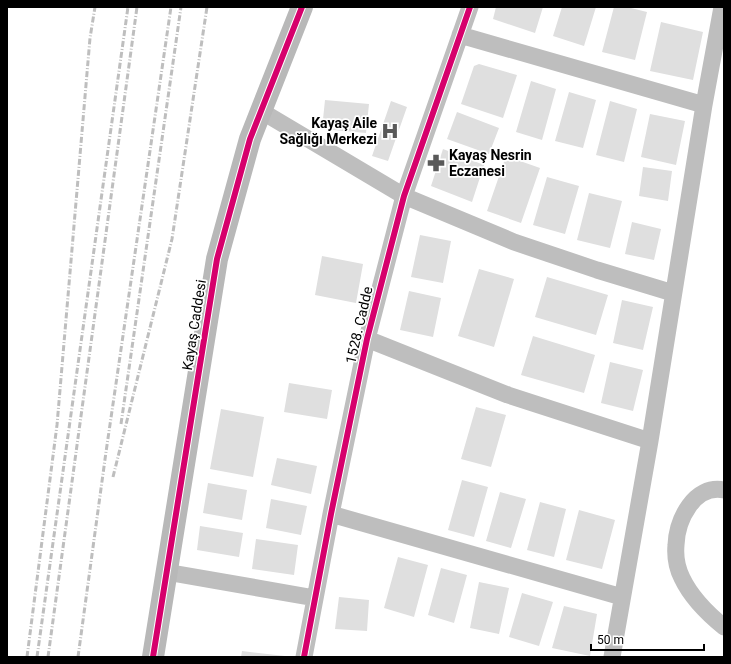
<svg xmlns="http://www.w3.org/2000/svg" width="731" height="664" font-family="Roboto,sans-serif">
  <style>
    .building { fill: #dfdfdf }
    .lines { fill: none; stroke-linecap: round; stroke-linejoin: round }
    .street { stroke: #bebebe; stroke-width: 17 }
    .secondary { stroke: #b8b8b8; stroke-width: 22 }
    .rail { stroke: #bebebe; stroke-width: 3; stroke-dasharray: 6 2 1 2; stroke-linecap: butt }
    .cycleway-casing { stroke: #fff; stroke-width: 8 }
    .cycleway { stroke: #d6006c; stroke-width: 6 }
    .labels { text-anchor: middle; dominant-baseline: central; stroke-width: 3.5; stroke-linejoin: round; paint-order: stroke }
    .poi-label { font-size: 14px; font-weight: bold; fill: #000; stroke: #fff; text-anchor: end }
    .street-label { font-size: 14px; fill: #000; stroke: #fff }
  </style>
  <rect width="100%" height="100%" fill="#fff"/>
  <path class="building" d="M496,7H543L535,33L493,19Z
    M562,7H596L584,46L553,36Z
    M614,7H627L647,12L635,60L602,52Z
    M661,22L703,32L693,80L650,71Z
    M479,64L517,75L503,118L461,104L474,66Z
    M531,81L556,89L542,140L516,132Z
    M569,92L596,100L583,148L555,141Z
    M325,100L369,104L366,133L322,129Z
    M391,101L407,107L388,161L372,156Z
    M610,101L637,109L624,162L596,155Z
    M457,112L499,128L489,154L447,139Z
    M650,114L685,121L676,165L641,157Z
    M443,149L484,165L472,202L431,186Z
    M506,156L540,168L521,223L487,211Z
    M643,167L672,171L668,201L639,196Z
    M547,177L579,186L565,234L533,225Z
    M589,193L622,201L610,248L577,240Z
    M632,222L661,229L654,260L625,254Z
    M420,235L451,241L443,283L411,277Z
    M322,256L363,264L356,303L315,295Z
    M479,269L514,279L494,347L458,336Z
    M547,277L608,295L596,335L535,317Z
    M409,291L441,298L433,337L400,330Z
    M622,300L653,307L643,350L613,343Z
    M533,336L595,355L584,393L521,375Z
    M610,362L643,370L633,411L601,403Z
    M289,383L332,390L327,419L284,412Z
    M476,407L506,415L491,467L461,459Z
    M221,409L264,417L253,477L210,469Z
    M277,458L317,466L311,494L271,485Z
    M462,480L488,487L474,537L448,530Z
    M208,483L247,490L242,520L203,513Z
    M500,492L526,499L511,548L486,541Z
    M271,499L307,506L301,535L266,528Z
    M540,502L566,509L554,557L527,550Z
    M579,510L615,520L602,569L566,560Z
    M200,526L243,533L239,557L197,550Z
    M256,539L298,545L294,575L252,569Z
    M398,557L428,565L414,617L384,608Z
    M441,568L467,575L454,623L428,615Z
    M479,582L509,588L499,634L470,628Z
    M522,593L553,602L539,646L509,637Z
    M339,597L369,600L367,631L335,629Z
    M564,606L597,614L590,656L552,648Z
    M242,651L285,656V657H241Z"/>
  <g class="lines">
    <path class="street" d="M460,35L704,105
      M261,111L404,196L514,242L597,270L673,293
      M367,339L508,395L650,441
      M724,490C694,484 677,520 676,545C675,556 677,568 682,578C691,597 708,614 724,627
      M331,514L622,597
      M166,572L315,598
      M304,657L331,514L367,339L404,196L470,7
      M612,657L650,441L704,105L722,7"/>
    <path class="secondary" d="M153,657L217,259L250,139L302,7"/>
    <path class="rail" d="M121,424L181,7
      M113,477L172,239L207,7
      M27,657L57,425L90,38L95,7
      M37,657L128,7
      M48,657L137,7
      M78,657L106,452L171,7"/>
    <g class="cycleway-casing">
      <path id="cycleway" d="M153,657L217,259L250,139L302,7
        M304,657L331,514L367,339L404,196L470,7"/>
    </g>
    <use href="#cycleway" class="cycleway"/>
  </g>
  <defs>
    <g id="hospital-bare" transform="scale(1.38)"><path d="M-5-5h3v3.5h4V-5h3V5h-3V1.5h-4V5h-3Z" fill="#595959" stroke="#fff" stroke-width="2.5" paint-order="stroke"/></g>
    <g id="pharmacy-bare" transform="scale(1.38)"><path d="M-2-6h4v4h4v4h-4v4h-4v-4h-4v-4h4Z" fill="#595959" stroke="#fff" stroke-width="2.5" paint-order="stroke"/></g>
  </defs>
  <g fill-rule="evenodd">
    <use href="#hospital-bare" x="390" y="131"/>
    <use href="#pharmacy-bare" x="436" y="163"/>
  </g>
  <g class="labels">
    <g class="poi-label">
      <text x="377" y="123">Kayaş Aile<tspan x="377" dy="16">Sağlığı Merkezi</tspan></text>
      <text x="449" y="155" text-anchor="start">Kayaş Nesrin<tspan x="449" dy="16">Eczanesi</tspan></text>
    </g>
    <g class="street-label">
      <text transform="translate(194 325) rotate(-81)">Kayaş Caddesi</text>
      <text transform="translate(359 325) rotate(-77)">1528. Cadde</text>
    </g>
  </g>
  <rect width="731" height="664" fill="none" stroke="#000000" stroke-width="16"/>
  <path d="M591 644v6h113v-6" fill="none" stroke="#000000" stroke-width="2"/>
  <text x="597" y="644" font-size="12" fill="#000000" stroke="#ffffff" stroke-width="3" paint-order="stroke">50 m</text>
</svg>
